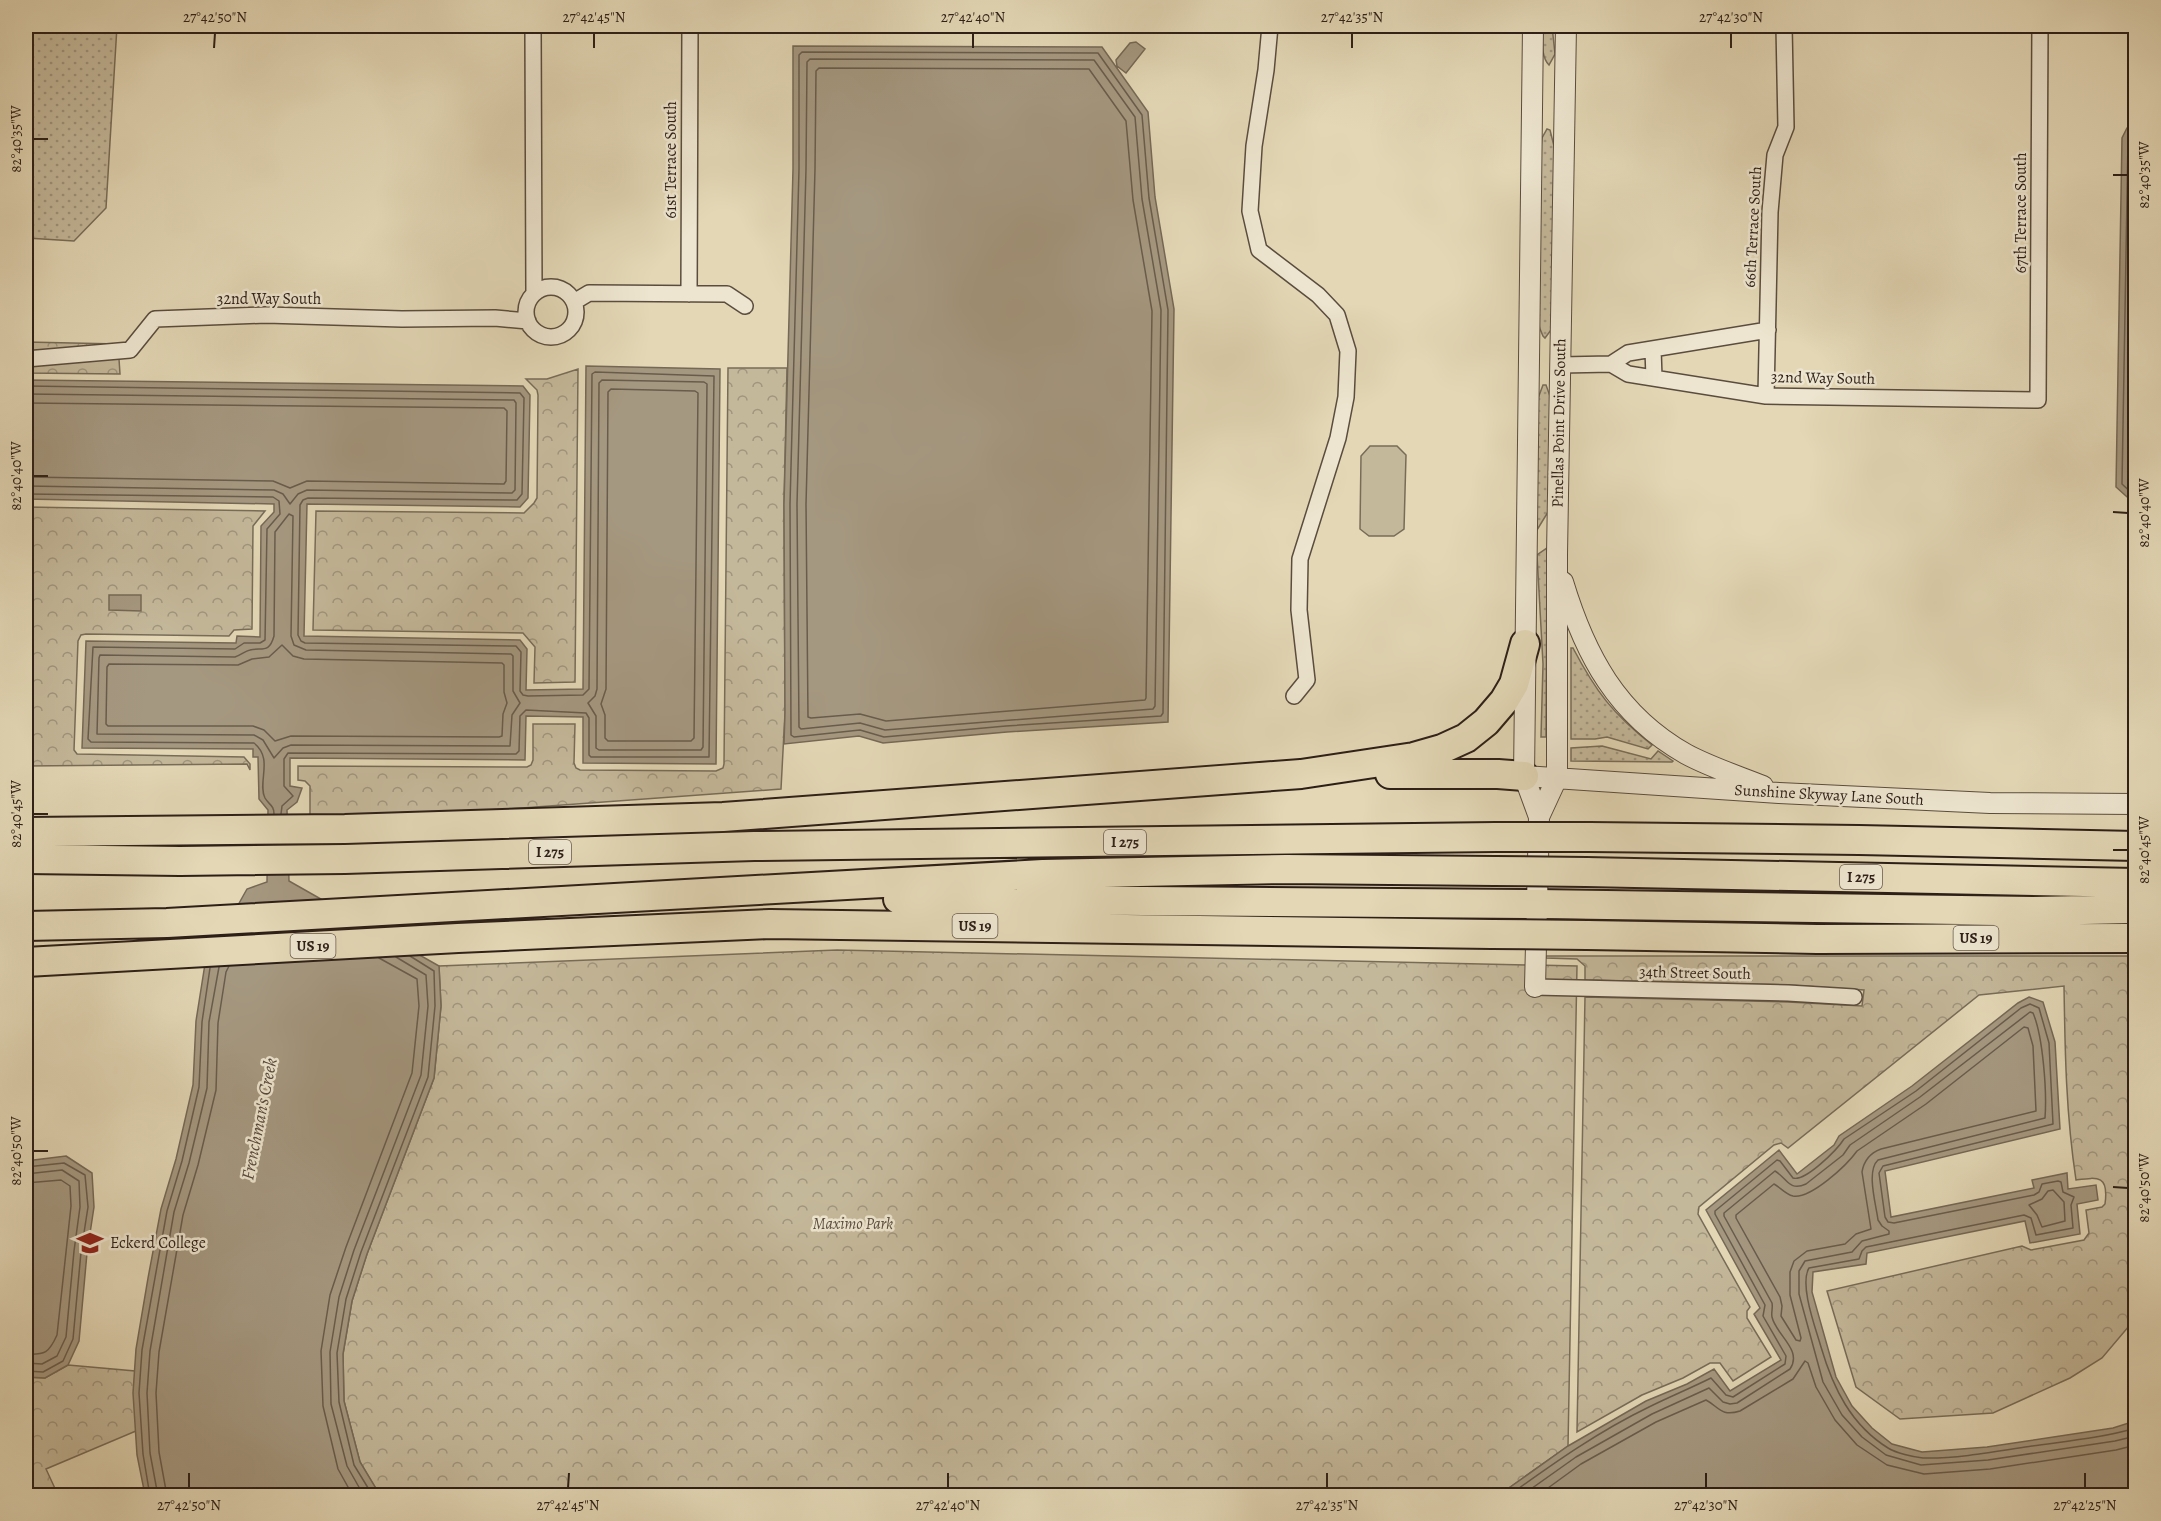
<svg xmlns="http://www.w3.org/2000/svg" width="2161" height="1521" font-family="Alegreya,serif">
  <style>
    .grass { fill: url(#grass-dots); stroke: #786c59; stroke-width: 1.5 }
    .forest { fill: url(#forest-crowns); stroke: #786c59; stroke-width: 1.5 }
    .pitch { fill: #c4b89a; stroke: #786c59; stroke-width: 1.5 }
    .water { fill: #a59880; stroke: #756856; stroke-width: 1.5 }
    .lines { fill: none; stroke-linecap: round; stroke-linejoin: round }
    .shore { stroke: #695c4c; stroke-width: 1.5 }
    .minor-casing { stroke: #5a4d3f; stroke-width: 18 }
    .tertiary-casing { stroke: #5a4d3f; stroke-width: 22 }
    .motorway-casing { stroke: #2d1f18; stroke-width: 32 }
    .minor { stroke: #ede5cf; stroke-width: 15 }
    .tertiary { stroke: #ede5cf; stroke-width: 20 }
    .motorway { stroke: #e3d7b5; stroke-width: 28 }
    .motorway-bridge-casing { stroke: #2d1f18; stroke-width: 32; stroke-linecap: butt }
    .motorway-bridge { stroke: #e3d7b5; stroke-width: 28 }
    .ticks { fill: none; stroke: #2d1f18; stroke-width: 2 }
    .labels { text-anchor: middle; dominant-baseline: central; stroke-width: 5; stroke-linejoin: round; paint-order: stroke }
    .shield { fill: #ede5cf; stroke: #675a4f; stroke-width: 1.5 }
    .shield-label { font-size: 15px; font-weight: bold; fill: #2d1f18 }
    .street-label { font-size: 16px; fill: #2d1f18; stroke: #ede5cf }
    .park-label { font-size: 16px; font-style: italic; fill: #5a4d3f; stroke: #ede5cf }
    .poi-label { font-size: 16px; fill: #2d1f18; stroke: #ede5cf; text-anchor: start }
    .water-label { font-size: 18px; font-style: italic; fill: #57493c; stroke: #ede5cf }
    .neatline { fill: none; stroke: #2d1f18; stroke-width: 2 }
    .ticks-label { font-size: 15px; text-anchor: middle; fill: #2d1f18 }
  </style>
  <defs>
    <pattern id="grass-dots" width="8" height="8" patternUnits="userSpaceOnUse" patternTransform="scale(1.5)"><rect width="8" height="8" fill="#c4b89a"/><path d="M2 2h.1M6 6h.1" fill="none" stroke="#a0957d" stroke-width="1.8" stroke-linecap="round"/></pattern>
    <pattern id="forest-crowns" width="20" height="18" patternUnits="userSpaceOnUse" patternTransform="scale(1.5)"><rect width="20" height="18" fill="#c4b89a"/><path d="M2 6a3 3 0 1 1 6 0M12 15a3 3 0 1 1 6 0" fill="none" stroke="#a0957d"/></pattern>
  </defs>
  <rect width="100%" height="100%" fill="#e3d7b5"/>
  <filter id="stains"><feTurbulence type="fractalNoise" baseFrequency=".00333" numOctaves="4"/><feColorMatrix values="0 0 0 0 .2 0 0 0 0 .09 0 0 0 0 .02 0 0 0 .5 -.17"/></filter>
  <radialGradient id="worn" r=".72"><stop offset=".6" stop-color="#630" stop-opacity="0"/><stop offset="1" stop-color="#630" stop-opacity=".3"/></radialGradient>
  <path class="grass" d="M26,26H117L106,208L74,241L27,238L26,236Z
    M1542,26H1552L1555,54L1549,65C1540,56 1543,38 1542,26Z
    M1547,129L1550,130L1554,146L1552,324L1551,330L1545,338L1543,336L1538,324L1541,147L1542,138Z
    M1543,385H1546L1551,399L1548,512L1537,530L1536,529L1537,401Z
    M1547,548L1546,737H1541L1543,664L1537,555Z
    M1571,648H1573C1596,692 1613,714 1652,745L1648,749L1607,737L1595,739H1571Z
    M1602,746L1651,759L1658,751L1673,761L1672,762L1571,761V748Z"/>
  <path class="forest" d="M26,342L118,344L120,374L26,373Z
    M728,368H787L784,504L785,713L781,789L360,820L310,821V786L305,781L298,780V766L527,767L531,765L533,760V724H575L574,763L576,768L580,770L716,771L723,768L724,764Z
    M578,369L575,682L534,683L535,647L523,633L313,630L316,511L524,513L534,503L537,498L538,395L537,390L526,379H547Z
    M26,507L265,511L253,526L252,629L234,630L229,636L86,634L81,635L78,641L74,750L77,754L244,757L250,764V770L247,764L26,766Z
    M837,950L1577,966L1568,1446L1499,1495L380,1496L360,1462L344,1401L343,1354L352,1301L367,1254L434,1078L441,1006L439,966Z
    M1546,956H2135V1319L2102,1358L2070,1378L1993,1413L1900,1419L1856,1387L1827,1291L2022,1246L2031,1250L2084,1240L2089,1233L2086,1210L2102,1207L2105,1204C2109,1175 2098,1177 2076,1180C2066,1114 2065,1053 2064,986L1979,995L1788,1148L1781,1143L1774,1145L1699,1207L1698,1214L1750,1307L1747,1311V1318L1771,1357L1733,1381L1720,1363H1710L1683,1378L1642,1395L1577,1432L1585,997L1788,1002L1862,1006L1864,990L1788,985L1585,980V966L1577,959L1546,958Z
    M68,1365L135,1371L136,1431L46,1469L58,1495H26V1377L45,1378Z"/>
  <path class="pitch" d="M1370,446H1397L1406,455L1404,529L1394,536H1369L1360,529L1361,456Z"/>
  <path class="water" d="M1136,42L1145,49L1126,73L1117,66L1116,60L1130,43Z
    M793,46L1102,47L1148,112L1155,197L1174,309L1168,722L1007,732L883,743L859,736L784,744L785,713L784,504L793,169Z
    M2127,128H2136L2135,504L2116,487L2122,138Z
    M586,366L720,369L716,764L583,763V717L526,716L525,760L290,758V786L302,788L297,802L287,810L289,881L439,966L441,1006L434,1078L367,1254L352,1301L343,1354L344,1401L360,1462L380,1495H145L137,1455L133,1393L136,1349L148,1278L161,1209L176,1159L193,1085L196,1021L205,964L247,889L267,882L268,810L259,799L258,757H253V749L82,748L86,641L236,643L237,636L260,637L261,526L274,512V504L26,499V380L523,386L530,395L528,498L520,507L307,504L304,636L520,640L527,649L526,690L583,689Z
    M109,595H141V611L109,610Z
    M2029,997L2043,1002L2055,1042L2060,1129L1885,1171L1891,1217L2034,1188L2032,1180L2067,1173L2068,1189L2096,1185L2098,1200L2077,1204L2080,1234L2030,1243L2025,1221L1867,1253L1866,1264L1813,1272L1812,1292L1836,1377L1852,1406L1872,1428L1892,1444L1922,1452L1987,1447L2113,1428L2135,1421V1495H1499L1568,1446L1646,1401L1687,1384L1714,1369L1730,1391L1781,1360L1754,1314L1760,1308L1706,1210L1779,1150L1797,1174L1834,1145L1839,1136L1912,1086L2018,1003Z
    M66,1156L92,1173L94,1207L87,1253L79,1341L68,1365L45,1378L26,1377V1161Z"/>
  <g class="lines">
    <path class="shore" d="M802,52L1098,53L1142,115L1149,198L1168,310L1163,713L1161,716L1006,726L884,737L860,730L794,737L791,735L790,504L799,169V55Z
      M810,59L1094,60L1135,117L1142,199L1161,310L1155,706L1153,709L885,730L860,723L801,729L799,727L797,504L806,169L807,62Z
      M819,68L1089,69L1126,121L1133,200L1152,311L1146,698L1145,700L886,721L860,714L811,718L808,717L806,504L815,169L816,71Z
      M2136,134L2131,135L2128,140L2122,484L2136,497
      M2136,143L2130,480L2136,487
      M602,380L704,382L707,384L703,747L701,750H599L596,748V716L588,703L595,696L597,689L599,383Z
      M26,386L520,393L524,398L522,494L517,500L308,498L303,500L300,505L298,635L301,641L305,643L516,646L521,652L520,691L523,695L528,696L583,695L589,689L592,374L595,372L714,376L709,757H591L589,755V718L586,713L526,710L520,716L519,751L516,754L288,753L284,759V786L293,796L282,806L281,814
      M611,389L695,391L698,393L694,738L691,741H608L605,738V715L601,704L606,689L608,392Z
      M26,394L514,400L516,403L515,490L512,493L307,490L298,494L290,504L283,494L274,490L26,486
      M26,403L504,408L507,411L506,481L504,484L307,481L290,488L273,481L26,477
      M26,494L273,497L279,501L280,514L267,529L265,640L260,643H244L235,649L93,647L88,739L91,742L254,743C274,759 257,782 265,798C269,805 274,805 274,814
      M289,514L293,516L291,636L294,645L306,650L511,654L513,656V691L520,703L512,715L510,746L291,745L283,748L274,758L263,740L254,735L97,734L99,658L100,655L235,657C241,655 245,651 250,650C262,647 269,654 274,636L275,532Z
      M282,645L293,656L304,659L502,663L504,665V692L507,703L503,714L502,736L499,737L291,736L275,741L264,730L253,726H108L106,724L107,667L109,664L238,665L252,659L269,657Z
      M2024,1027L2028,1028L2033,1046L2036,1111L1881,1149C1870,1153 1864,1160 1862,1172L1871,1229L1856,1234L1845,1244L1807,1251L1794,1261L1790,1272V1295L1801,1338L1800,1341L1796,1340L1781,1316L1782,1306L1780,1297L1736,1218V1215L1774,1184C1780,1187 1785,1194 1793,1196C1811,1199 1847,1165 1857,1151L1926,1104Z
      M26,1167L64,1163L85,1175L88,1207L81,1252L73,1339L63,1361L43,1372L26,1371
      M26,1174L62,1170L79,1181L80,1207L74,1251L66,1337L57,1356L42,1364L26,1363
      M26,1183L61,1180L70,1186L71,1206L57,1335C49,1353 45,1355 26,1354
      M2053,1190L2064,1202L2065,1221L2042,1227L2037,1215L2029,1205L2042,1199L2048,1191Z
      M150,1496L143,1454L139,1393L142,1350L167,1211L182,1161L199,1087L202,1022L210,968
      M158,1496L150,1453L147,1393L150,1351L174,1212L189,1163L207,1088L209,1022L219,967
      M167,1496L159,1452L156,1393L159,1352L183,1215L198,1165L216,1090L218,1023L226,972L229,966
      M353,1496L338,1469L323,1406L321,1351L330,1295L346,1247L412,1073L419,1006L417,979L379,958
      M364,1496L347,1466L331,1404L330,1352L339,1297L354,1250L421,1075L428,1006L426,975L396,957
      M373,1496L354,1465L339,1402L337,1353L346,1299L361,1252L428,1077L435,1006L434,971L410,956
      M1508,1496C1554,1463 1599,1431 1649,1407C1669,1397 1691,1388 1711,1378L1726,1395L1733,1397L1785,1364L1786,1356L1763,1316L1765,1305L1715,1214V1211L1777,1160L1780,1161L1793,1178C1805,1182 1837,1150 1844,1139L1916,1091L2021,1008L2030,1004L2039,1008L2049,1043L2053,1124L1883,1166L1879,1173L1885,1217L1888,1222L1894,1223L2034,1195L2039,1192L2042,1184L2058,1181L2061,1182L2063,1192L2074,1197L2071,1205L2073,1228L2036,1235L2031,1218L2024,1215L1866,1247L1862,1251L1859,1259L1809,1268C1799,1285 1816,1329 1821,1347C1833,1388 1851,1425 1888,1448C1896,1453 1913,1457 1923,1458C1956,1459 1999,1451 2032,1446C2067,1441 2102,1438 2136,1428
      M1521,1496L1576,1457L1652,1414L1709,1388L1723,1402L1730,1404L1737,1403L1790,1369C1803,1350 1776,1335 1772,1317C1771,1313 1773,1308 1772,1303L1724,1216V1213L1775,1171C1787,1178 1789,1192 1806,1184L1843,1155L1850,1145L1920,1097L2030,1012L2033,1013C2043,1036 2047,1092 2045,1118L1878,1160C1866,1171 1876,1204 1878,1220L1882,1226L1889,1231V1234L1862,1241L1852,1252L1805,1261L1799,1271V1294L1823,1382L1842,1415L1862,1437L1886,1455L1921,1465L1988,1460L2115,1441L2136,1436
      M1537,1496L1581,1464L1656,1422L1706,1400C1719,1407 1721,1417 1740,1411L1793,1379L1805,1361L1808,1363L1816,1387L1835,1420L1857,1445L1887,1465L1924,1474L1990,1469L2116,1450L2136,1445"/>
    <g class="minor-casing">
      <path id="minor" d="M533,26L534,293
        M1270,26L1266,70L1254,146L1250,211L1259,250L1318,295L1337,315L1348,351L1346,397L1338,438L1300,559L1299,610L1307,680L1294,696
        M526 312a25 25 0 1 1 50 0a25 25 0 1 1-50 0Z
        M689,294L690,26
        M574,302L589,293L727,294L745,306
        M1653,349L1654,378
        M26,359L130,350L155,319L266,315L402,319L495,318L528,321
        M1611,364L1628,353L1768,330
        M1561,365L1611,364L1628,374L1766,396L2038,400L2040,26
        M1766,396L1770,212L1775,155L1786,127L1784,26
        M1535,987L1788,993L1854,997"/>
    </g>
    <g class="tertiary-casing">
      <path id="tertiary" d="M1533,26L1524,776L1539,817L1535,987
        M1563,582C1585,655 1617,715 1686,754C1710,767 1738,776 1763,786
        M1524,776L1779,793L1990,803L2136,804
        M1539,817L1557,778V554L1566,26"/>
    </g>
    <g class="motorway-casing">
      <path id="motorway" d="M1390,774H1498L1524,776
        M26,832L345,829L723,817L1301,774L1414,757L1442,749L1466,738L1486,722L1504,701L1514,684L1525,644
        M1589,837L1859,840L2136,846
        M26,859L180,861L345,859L754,846L1496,837
        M1586,872L2136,883
        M898,899L1537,904L2033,911L2136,909
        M26,926L167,923L1043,874L1286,869L1495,871
        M1587,935L1817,939L2136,938
        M26,962L458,938L770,924L1492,934"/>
    </g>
    <use href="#minor" class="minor"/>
    <use href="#tertiary" class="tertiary"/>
    <use href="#motorway" class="motorway"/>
    <g class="motorway-bridge-casing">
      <path id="motorway-bridge" d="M1496,837H1589
        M1495,871L1586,872
        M1492,934L1587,935"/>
    </g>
    <use href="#motorway-bridge" class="motorway-bridge"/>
  </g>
  <path class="ticks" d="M214,48L215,33M594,48V33M973,48V33M1352,48V33M1731,48V33M33,139H48M2113,175H2128M33,476H48M2113,512L2128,513M33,814H48M2113,850H2128M33,1151H48M2113,1187L2128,1188M189,1488V1473M568,1488L569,1473M948,1488V1473M1327,1488V1473M1706,1488V1473M2085,1488V1473"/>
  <defs>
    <g id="university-bare" transform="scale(2.07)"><path d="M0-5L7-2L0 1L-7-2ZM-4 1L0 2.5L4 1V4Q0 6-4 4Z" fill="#8f2418" stroke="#ede5cf" stroke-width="2.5" paint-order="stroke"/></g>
  </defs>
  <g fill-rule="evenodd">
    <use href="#university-bare" x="90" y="1243"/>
  </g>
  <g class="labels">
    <g class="shield">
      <rect x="1104" y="830" width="42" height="24" rx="4.5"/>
      <rect x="529" y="840" width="42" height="24" rx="4.5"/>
      <rect x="1840" y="865" width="42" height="24" rx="4.5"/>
      <rect x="952.5" y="914" width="45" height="24" rx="4.5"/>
      <rect x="1953.5" y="926" width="45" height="24" rx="4.5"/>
      <rect x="290.5" y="934" width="45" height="24" rx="4.5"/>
    </g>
    <g class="shield-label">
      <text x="1125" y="842">I 275</text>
      <text x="550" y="852">I 275</text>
      <text x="1861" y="877">I 275</text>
      <text x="975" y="926">US 19</text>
      <text x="1976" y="938">US 19</text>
      <text x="313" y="946">US 19</text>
    </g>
    <g class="street-label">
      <text transform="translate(671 160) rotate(-90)">61st Terrace South</text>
      <text transform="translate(2021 213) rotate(-90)">67th Terrace South</text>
      <text transform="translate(1753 227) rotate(-87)">66th Terrace South</text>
      <text x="269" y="299">32nd Way South</text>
      <text transform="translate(1823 378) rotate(1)">32nd Way South</text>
      <text transform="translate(1559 423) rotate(-89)">Pinellas Point Drive South</text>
      <text transform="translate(1829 795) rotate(3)">Sunshine Skyway Lane South</text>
      <text transform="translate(1695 973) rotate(1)">34th Street South</text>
    </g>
    <g class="park-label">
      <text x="853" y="1224">Maximo Park</text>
    </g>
    <g class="poi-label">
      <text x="110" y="1243">Eckerd College</text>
    </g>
    <g class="water-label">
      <text transform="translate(259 1119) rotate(-79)">Frenchman's Creek</text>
    </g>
  </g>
  <rect width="2161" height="1521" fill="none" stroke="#e3d7b5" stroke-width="66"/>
  <rect x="33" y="33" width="2095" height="1455" class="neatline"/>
  <g class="ticks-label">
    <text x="215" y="22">27°42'50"N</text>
    <text x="594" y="22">27°42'45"N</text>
    <text x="973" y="22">27°42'40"N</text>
    <text x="1352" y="22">27°42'35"N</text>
    <text x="1731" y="22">27°42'30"N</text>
    <text transform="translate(16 139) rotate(-90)" y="5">82°40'35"W</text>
    <text transform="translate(2144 175) rotate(-90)" y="5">82°40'35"W</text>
    <text transform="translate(16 476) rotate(-90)" y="5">82°40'40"W</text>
    <text transform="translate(2144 513) rotate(-90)" y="5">82°40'40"W</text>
    <text transform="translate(16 814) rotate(-90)" y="5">82°40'45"W</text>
    <text transform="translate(2144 850) rotate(-90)" y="5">82°40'45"W</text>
    <text transform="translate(16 1151) rotate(-90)" y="5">82°40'50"W</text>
    <text transform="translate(2144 1188) rotate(-90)" y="5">82°40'50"W</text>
    <text x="189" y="1510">27°42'50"N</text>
    <text x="568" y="1510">27°42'45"N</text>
    <text x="948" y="1510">27°42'40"N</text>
    <text x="1327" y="1510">27°42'35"N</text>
    <text x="1706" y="1510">27°42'30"N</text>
    <text x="2085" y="1510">27°42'25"N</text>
  </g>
  <rect width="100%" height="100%" filter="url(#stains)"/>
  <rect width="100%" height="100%" fill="url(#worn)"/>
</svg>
